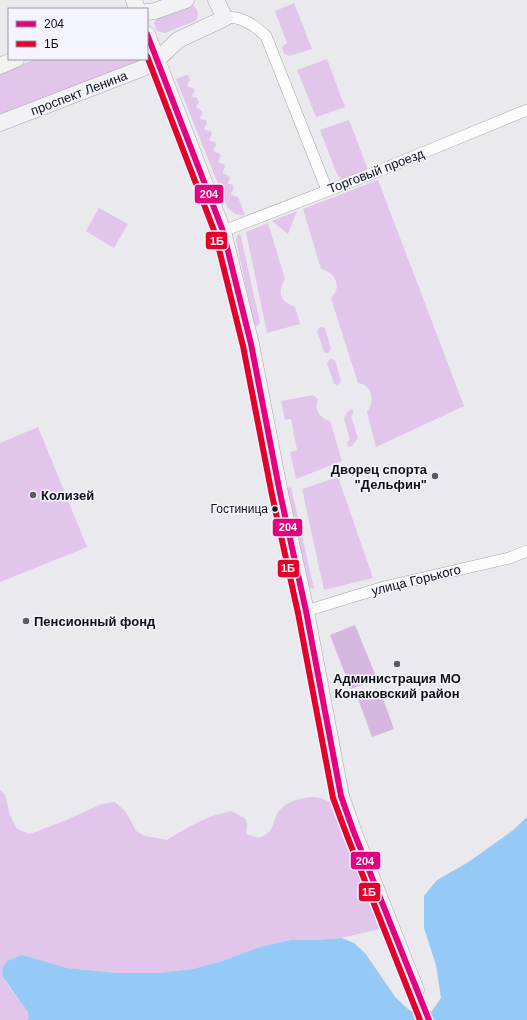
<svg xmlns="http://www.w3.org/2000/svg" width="527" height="1020" font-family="Arial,sans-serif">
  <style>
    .green { fill: #e1c5eb }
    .forest { fill: #d5b7df }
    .water { fill: #94caf5 }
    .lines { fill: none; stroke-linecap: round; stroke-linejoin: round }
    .street-casing { stroke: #a6a6aa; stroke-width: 12 }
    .secondary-casing { stroke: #a6a6aa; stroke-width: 17 }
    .street { stroke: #fcfcfc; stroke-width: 11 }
    .secondary { stroke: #f2f2f5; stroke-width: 16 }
    .bus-1-casing { stroke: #f3f4ff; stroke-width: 9 }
    .bus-2-casing { stroke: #f3f4ff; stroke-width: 9 }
    .bus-1 { stroke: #e5007d; stroke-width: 6 }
    .bus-2 { stroke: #e4002b; stroke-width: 6 }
    .poi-dot { fill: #5c5c60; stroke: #f3f4ff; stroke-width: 1.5 }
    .bus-dot { fill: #101014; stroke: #f3f4ff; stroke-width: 1.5 }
    .labels { text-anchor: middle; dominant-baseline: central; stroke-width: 3; stroke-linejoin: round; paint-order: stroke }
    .bus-label { font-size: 12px; fill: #101014; stroke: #f3f4ff; text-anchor: end }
    .street-label { font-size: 13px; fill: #101014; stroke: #f3f4ff }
    .poi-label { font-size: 13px; font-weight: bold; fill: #101014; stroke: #f3f4ff; text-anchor: start }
    .line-badge { stroke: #f3f4ff; stroke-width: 1.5 }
    .badge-label { font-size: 11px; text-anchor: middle; font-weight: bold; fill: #fff }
  </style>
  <rect width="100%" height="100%" fill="#e9e9ee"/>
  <path class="green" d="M294,3L312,49L289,56C284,54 283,52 282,47L287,43L275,11Z
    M191,4C198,9 199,12 197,20L165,33L157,31L154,23L158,17Z
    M36,59H142L143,61L0,116V73Z
    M327,59L345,107L316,117L297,70Z
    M186,75L189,76L190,80L187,84L188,87L193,88L195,91L192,95L193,97L197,98L199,102L196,106L197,108L201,110L203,113L200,117L201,119L206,120L207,124L204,128L205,130L211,131L212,134L209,139L210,141L215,142L216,145L213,150L215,152L219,153L221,156L218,161L219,163L224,164L225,167L223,171V173L229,176L230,179L227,183L233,185L234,189L231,193L232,195L238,197L245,215C237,216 232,213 227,206L176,79Z
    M349,120L368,170L345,179L340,178L336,172L320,130Z
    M378,180L464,406L376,447L367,412C375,401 373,385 358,383L331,298C343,287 335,272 321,269L303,209Z
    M99,208L128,224L114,248L86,231Z
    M297,211L288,234L272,221Z
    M268,223L285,279C277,293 280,301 295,307L300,324L267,333L246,232Z
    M240,233L260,322L257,326H255L254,324L236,240L237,236Z
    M320,327L325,328L331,349L328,353L324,352L317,331Z
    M330,359L335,360L341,381L338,385L334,384L327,363Z
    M313,395L318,399C314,409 319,418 330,421L342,461L296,479L290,452L297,450L291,419L285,420L281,401Z
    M352,409L354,412L351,416L358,438L352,446L348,447L347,442L350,440L344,419L347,412Z
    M38,427L87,547L0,582V443Z
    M338,477L373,578L324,590L302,489Z
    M291,487L314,589L309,587L286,489Z
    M0,790L5,795L10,815L17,829L30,834L64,821L102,804L115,802L126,812L136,831L145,836L167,840C189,826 205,817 231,811L246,819L247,826L246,834L259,838C262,836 267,834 270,831C274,825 274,817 279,811C285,804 289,802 297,800C315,794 327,797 339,811L384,928L341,938L317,940H291L263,946L222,961L193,969L158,973H117L67,968L22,956L2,968C3,987 23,999 29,1017L27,1020H0Z"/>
  <path class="forest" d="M355,625L377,679L351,689L330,635Z
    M380,691L394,729L372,737L358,699Z"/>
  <path class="water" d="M527,817V1020H27L29,1017L27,1011L3,977L2,968L7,961L22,955L67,968L117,973H158L193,969L222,961L263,946L291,940H317L342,938L354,943L365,953L396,998L409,1010L422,1016L432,1011L441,998L436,965L424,928V896L437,880L467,863L512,831Z"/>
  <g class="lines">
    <g class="street-casing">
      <path id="street" d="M225,18C241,15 255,26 266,36L327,190
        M223,231L376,172L527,110
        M306,611L384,587L509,558L527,551"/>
    </g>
    <g class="secondary-casing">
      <path id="secondary" d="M134,0L137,9
        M147,12L155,11L186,0
        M147,34L223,231L251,344L280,493L306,611L341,796L353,830L416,990
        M0,66L16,59
        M0,123L143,68L157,60L178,40L225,18L216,0"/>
    </g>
    <use href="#street" class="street"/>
    <use href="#secondary" class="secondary"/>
    <g class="bus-1-casing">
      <path id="bus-1" d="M147,34L223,231L251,344L280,493L306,611L341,796L353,830L429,1020"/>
    </g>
    <g class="bus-2-casing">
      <path id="bus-2" d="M147,56L215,233L243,346L272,495L298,613L333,798L346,833L420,1020"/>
    </g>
    <use href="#bus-1" class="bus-1"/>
    <use href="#bus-2" class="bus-2"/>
  </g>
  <g class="poi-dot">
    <circle cx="435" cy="476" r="4"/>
    <circle cx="33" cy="495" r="4"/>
    <circle cx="26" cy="621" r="4"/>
    <circle cx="397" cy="664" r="4"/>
  </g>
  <circle class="bus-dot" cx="275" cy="509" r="3.5"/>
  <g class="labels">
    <g class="bus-label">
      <text x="268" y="509">Гостиница</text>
    </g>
    <g class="street-label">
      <text transform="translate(79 93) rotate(-21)">проспект Ленина</text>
      <text transform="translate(376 171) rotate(-21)">Торговый проезд</text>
      <text transform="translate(416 580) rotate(-14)">улица Горького</text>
    </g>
    <g class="poi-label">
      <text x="427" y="469" text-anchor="end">Дворец спорта<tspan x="427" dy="15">"Дельфин"</tspan></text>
      <text x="41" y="495">Колизей</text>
      <text x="34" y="621">Пенсионный фонд</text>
      <text x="397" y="678" text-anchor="middle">Администрация МО<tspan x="397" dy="15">Конаковский район</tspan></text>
    </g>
  </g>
  <g class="line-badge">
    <rect x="194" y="184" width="30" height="20" rx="4" fill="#e5007d"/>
    <rect x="205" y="231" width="23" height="19" rx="4" fill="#e4002b"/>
    <rect x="272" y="518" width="31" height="19" rx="4" fill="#e5007d"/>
    <rect x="277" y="559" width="23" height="19" rx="4" fill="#e4002b"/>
    <rect x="350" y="851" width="31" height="19" rx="4" fill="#e5007d"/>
    <rect x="358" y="882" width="23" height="20" rx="4" fill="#e4002b"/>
  </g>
  <g class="badge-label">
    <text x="209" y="198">204</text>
    <text x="217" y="245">1Б</text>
    <text x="288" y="531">204</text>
    <text x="288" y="572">1Б</text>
    <text x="365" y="865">204</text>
    <text x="369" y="896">1Б</text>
  </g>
  <rect x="8" y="8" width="140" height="52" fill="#f3f4ff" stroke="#9899a1"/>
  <rect x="16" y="21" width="20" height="6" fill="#e5007d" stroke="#9899a1"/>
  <text x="44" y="28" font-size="12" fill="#101014">204</text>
  <rect x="16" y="41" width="20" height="6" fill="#e4002b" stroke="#9899a1"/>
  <text x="44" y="48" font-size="12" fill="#101014">1Б</text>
</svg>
